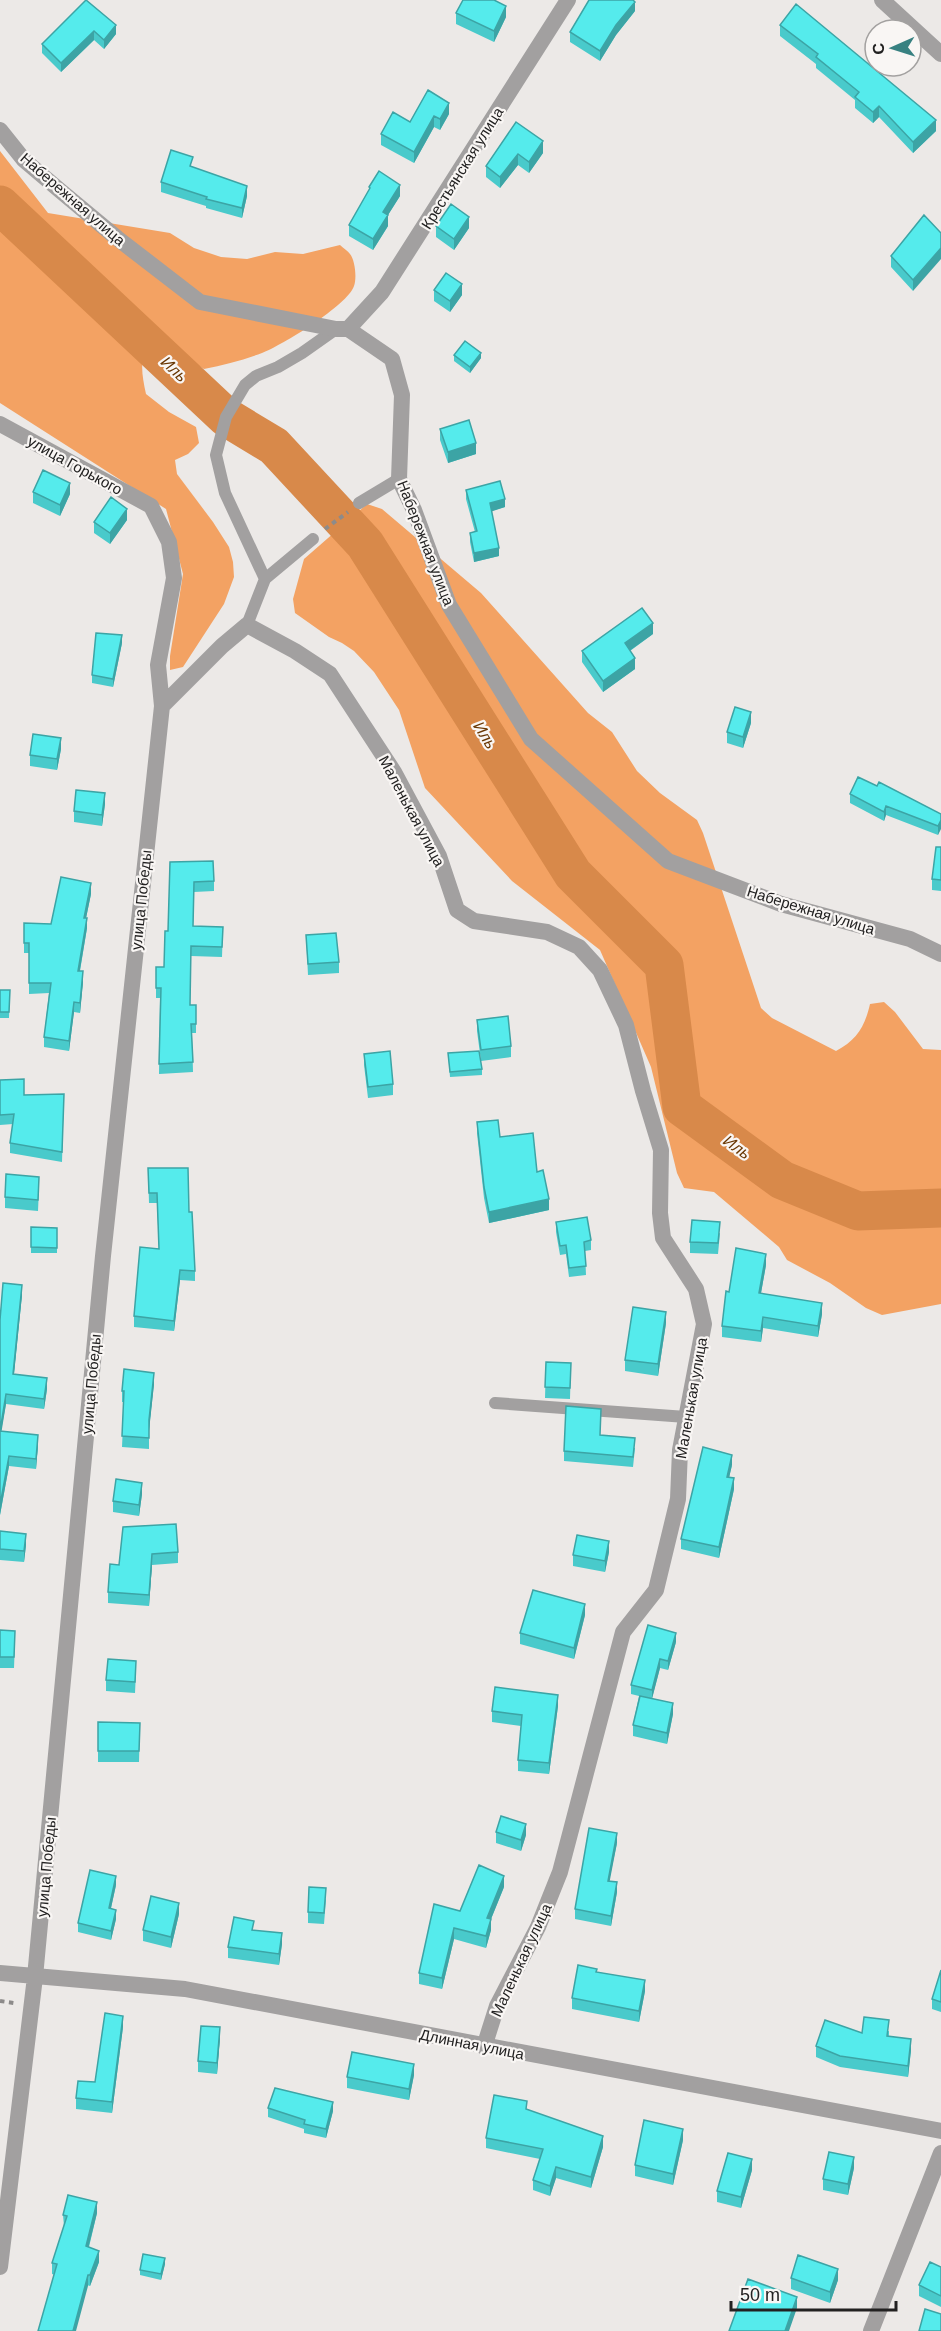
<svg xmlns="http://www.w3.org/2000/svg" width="941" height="2331" font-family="Helvetica,sans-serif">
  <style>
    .forest { fill: #f3a263 }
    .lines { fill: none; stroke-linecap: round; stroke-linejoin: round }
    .river { stroke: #d8894a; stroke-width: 39 }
    .path { stroke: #8d8b8a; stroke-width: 4; stroke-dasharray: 4.5 4.5; stroke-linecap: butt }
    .service { stroke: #a2a0a0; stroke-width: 12 }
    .minor { stroke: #a2a0a0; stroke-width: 16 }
    .wall { fill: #49cacb }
    .shaded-wall { fill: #3ca4a5 }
    .building { fill: #55ebec; stroke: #3ca4a5; stroke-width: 1.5 }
    .labels { text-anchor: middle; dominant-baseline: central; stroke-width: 4.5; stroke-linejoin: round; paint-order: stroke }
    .street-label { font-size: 15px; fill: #222121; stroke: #f9f6f4 }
    .water-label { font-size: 16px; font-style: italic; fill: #693602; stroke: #f9f6f4 }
  </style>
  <rect width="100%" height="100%" fill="#ece9e7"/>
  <path class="forest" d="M0,151L48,213L170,233L194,248L221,257L247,259L275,252L303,254L340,245C343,248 348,251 350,254C355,260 357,278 354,286C348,305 281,346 262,353C243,360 224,365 204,369L177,352L167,340L152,338C139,357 141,371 146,394L169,412L196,427L199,443L188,454L175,460L177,474L213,522L229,547L233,562L234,577L224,604L183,667L170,670V656L183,574L166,509L0,403Z
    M367,504L382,509L481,593L588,713L612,732L637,771L660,793L697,820L703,833L761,1008L772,1018L836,1051C857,1040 865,1026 870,1004L884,1002L895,1012L923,1049L941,1050V1304L882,1315L866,1308L830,1283L787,1260L779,1247L714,1192L684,1188L677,1173L651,1067L600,950L512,881L425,788L399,710L374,672L354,651L342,643L329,637L295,613L293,599L304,559Z"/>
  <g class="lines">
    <path class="river" d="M0,205L226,417L274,446L365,544L573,874L664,965L682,1107L782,1180L858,1211L941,1208"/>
    <path class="path" d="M325,529L348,512
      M0,2001L14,2003"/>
    <path class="service" d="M359,503L399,479
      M265,579L225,493L216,455L226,417L245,385L256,376L278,367L302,353L336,329
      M247,625L265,579L313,539
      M495,1403L686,1417"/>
    <path class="minor" d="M882,0L941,54
      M0,130L24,160L57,188L117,238L200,302L336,329H348L392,359L402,395L399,479L414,510L449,605L531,739L668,861L781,904L910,939L941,954
      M348,329L382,292L568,0
      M0,424L151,506L169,542L174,578L158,665L162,706L103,1256L35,1977L0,2267
      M162,706L222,646L247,625L295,651L330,674L394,772L439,856L457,910L474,921L547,932L579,947L600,970L626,1025L643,1091L661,1150L660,1213L663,1238L696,1289L704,1324L680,1450L678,1499L656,1590L623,1632L560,1872L538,1927L497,2006L484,2047
      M0,1973L185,1989L941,2131
      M871,2331L941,2153"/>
  </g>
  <path class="wall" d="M86,0L116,34L104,49L94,40L61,72L42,53V44Z
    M635,11L616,35L600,61L570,42V32Z
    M456,13L506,17L494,42L456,24Z
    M780,25L936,131L913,153L879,117L873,123L855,108V100L816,68V64L780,36Z
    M428,90L449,114L440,130L434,127L414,163L381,145V134L410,122Z
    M516,122L543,153L529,173L518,165L500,188L486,177V166Z
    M193,167L247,196L242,218L206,208V206L161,192V182Z
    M369,187L400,196L388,215V226L373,250L349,236V225L369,191Z
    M924,215L913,291L891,267V256Z
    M436,226L469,228L454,250L436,237Z
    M434,290L462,295L450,312L434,301Z
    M454,355L481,358L470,373L454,361Z
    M440,429L476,454L448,463L440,440Z
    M466,490L505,507L491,511L499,556L474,562L470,542V533L475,532L466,499Z
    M33,492L70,494L60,516L33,503Z
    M127,520L110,544L94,533V522Z
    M653,634L630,651L635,669L603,692L582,662V651Z
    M122,643L113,687L92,683V675Z
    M751,723L743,748L727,743V732Z
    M61,749L57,770L30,766V755Z
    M850,794L941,814L938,835L886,815L884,821L850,803Z
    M105,804L102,826L74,822V811Z
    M941,847V891L932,890V879Z
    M170,862L214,881V891L194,892L193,926L223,927L222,957L191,956L190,1005H196V1033H192L193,1072L159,1074L160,998H156V967H164L168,931Z
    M91,894L86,918L87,928L80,971L83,982L80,1013L74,1012L69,1051L44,1047V1037L49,993L29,994V953H24V923L51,924Z
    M306,935L339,962V973L308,975Z
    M0,990H10L9,1018H0Z
    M477,1020L511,1046V1057L481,1061L477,1031Z
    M448,1053L482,1069V1075L450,1077Z
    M364,1054L393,1084V1095L368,1098L364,1065Z
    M0,1080L24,1095L64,1094L62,1162L10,1153V1143L13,1124L0,1125Z
    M477,1122L500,1137L537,1172L549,1210L489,1223L484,1198L477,1133Z
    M148,1168L189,1212L195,1271V1281L180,1280L174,1331L134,1327V1316L159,1249L157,1203H149Z
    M39,1188L38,1211L5,1208V1197Z
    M556,1222L591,1240V1250L585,1251L586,1275L569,1277L566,1254L560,1255L556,1232Z
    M31,1227L57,1228V1253H31Z
    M720,1233L718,1254L690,1253V1242Z
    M766,1265L761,1293L822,1314L818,1337L763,1328L761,1342L722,1337V1326L729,1292Z
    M22,1295L14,1374L47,1389L44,1409L6,1404L1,1431L38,1445L36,1469L9,1466L0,1515V1320Z
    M666,1323L658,1376L625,1371V1360Z
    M546,1362L571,1363L570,1399L545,1398Z
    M154,1384L149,1429V1449L122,1447L124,1402H122V1391Z
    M601,1435L635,1448L633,1467L564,1461V1451Z
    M732,1465L729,1477L734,1489L719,1558L681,1549V1539Z
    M142,1494L139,1516L113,1512V1501Z
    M123,1527L178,1552V1563L152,1565L149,1606L108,1603V1592L119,1565Z
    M0,1531L26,1545L24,1562L0,1560Z
    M609,1552L605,1572L573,1566V1555Z
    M585,1615L574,1659L520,1644V1633Z
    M0,1630L15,1642L14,1668H0Z
    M676,1642L668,1670L660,1668L652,1698L673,1714L667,1744L633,1736V1725L639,1696L631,1694V1685Z
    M136,1672L135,1693L106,1691V1680Z
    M558,1706L549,1774L518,1771V1760L521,1726L492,1722V1711Z
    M98,1722L140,1723L139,1762H98Z
    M496,1832L526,1835L521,1851L496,1843Z
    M617,1843L609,1881L617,1892L611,1926L575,1919V1909Z
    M116,1885L111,1908L116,1919L111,1940L78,1932V1923Z
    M504,1887L491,1919V1930L486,1948L454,1939L442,1989L419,1984V1973L460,1911Z
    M326,1899L324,1924L308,1923V1912Z
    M179,1914L171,1948L143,1941V1930Z
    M254,1930L282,1944L279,1965L228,1958V1947Z
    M941,1970V2012L932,2009V1999Z
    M597,1972L645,1991L639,2022L572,2009V1998Z
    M123,2027L112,2113L76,2109V2098L95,2082Z
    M889,2031V2036L911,2050L908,2077L840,2067L816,2057V2046Z
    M220,2038L217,2074L198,2072V2061Z
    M414,2075L409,2100L347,2088V2077Z
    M268,2108L333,2111L326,2138L304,2133V2129L268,2117Z
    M527,2109L603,2147L591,2188L556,2178L550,2196L533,2190V2180L540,2159L486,2148V2138Z
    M683,2140L673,2185L635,2176V2165Z
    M854,2168L848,2195L823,2190V2179Z
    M752,2170L741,2208L717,2202V2191Z
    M97,2213L89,2247L99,2262L90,2286L52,2274V2263L64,2226L63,2215Z
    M165,2264L161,2280L140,2275V2270Z
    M941,2267V2307L919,2296V2285Z
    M791,2278L838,2280L830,2303L791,2289Z"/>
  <path class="shaded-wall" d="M635,2V11L616,35L600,61V51L616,25Z
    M506,6V17L494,42V31Z
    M116,25V34L104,49V40Z
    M94,31V40L61,72V63Z
    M449,103V114L440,130V119Z
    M879,106V117L873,123V112Z
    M434,116V127L414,163V152Z
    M936,120V131L913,153V142Z
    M543,141V153L529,173V162Z
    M518,154V165L500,188V177Z
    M400,185V196L388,215V226L373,250V239L383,212Z
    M247,186V196L242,218V208Z
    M469,217V228L454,250V239Z
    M941,248V259L913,291V280Z
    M462,284V295L450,312V301Z
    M481,353V358L470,373V367Z
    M476,443V454L448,463V452Z
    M70,483V494L60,516V505Z
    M505,499V507L490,512V503Z
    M127,509V520L110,544V533Z
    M499,548V556L474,562V553Z
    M653,623V634L625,654V643Z
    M122,635V643L113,687V679Z
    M635,658V669L603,692V681Z
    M751,712V723L743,748V737Z
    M61,738V749L57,770V759Z
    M105,793V804L102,826V815Z
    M886,806V815L884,821V812Z
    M941,820V829L938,835V826Z
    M91,883V894L84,928V918Z
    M87,918V928L78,981V971Z
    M83,971V982L80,1013V1003Z
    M74,1002V1012L69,1051V1041Z
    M549,1199V1210L489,1223V1212Z
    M766,1254V1265L759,1304V1293Z
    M180,1270V1280L174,1331V1321Z
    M22,1285V1295L13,1384V1374Z
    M822,1303V1314L818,1337V1326Z
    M666,1312V1323L658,1376V1364Z
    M763,1317V1328L761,1342V1331Z
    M154,1373V1384L149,1431V1420Z
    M47,1378V1389L44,1409V1399Z
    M6,1394V1404L0,1441V1431Z
    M38,1435V1445L36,1469V1459Z
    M732,1455V1465L727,1487V1477Z
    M9,1456V1466L0,1515V1505Z
    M734,1478V1489L719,1558V1547Z
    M142,1483V1494L139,1516V1505Z
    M26,1534V1545L24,1562V1551Z
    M609,1541V1552L605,1572V1561Z
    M152,1554V1565L149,1606V1595Z
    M585,1604V1615L574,1659V1648Z
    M676,1633V1642L668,1670V1661Z
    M660,1659V1668L652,1699V1690Z
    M558,1695V1706L549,1774V1763Z
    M673,1703V1714L667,1744V1733Z
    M526,1824V1835L521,1851V1840Z
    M617,1833V1843L608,1890V1881Z
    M116,1876V1885L109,1917V1908Z
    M504,1876V1887L491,1919V1930L486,1948L487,1918Z
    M617,1882V1892L611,1926V1916Z
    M179,1903V1914L171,1948V1937Z
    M116,1910V1919L111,1940V1931Z
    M454,1928V1939L442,1989V1978Z
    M282,1933V1944L279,1965V1954Z
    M645,1980V1991L639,2022V2011Z
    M123,2016V2027L112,2113V2102Z
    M220,2027V2038L217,2074V2063Z
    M911,2039V2050L908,2077V2066Z
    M414,2064V2075L409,2100V2089Z
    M333,2102V2111L326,2138V2129Z
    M683,2129V2140L673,2185V2174Z
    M603,2136V2147L591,2188V2177Z
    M854,2157V2168L848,2195V2184Z
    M752,2159V2170L741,2208V2197Z
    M556,2167V2178L550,2196V2186Z
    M97,2202V2213L86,2257V2246Z
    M99,2251V2262L90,2286V2275Z
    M165,2258V2264L161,2280V2274Z
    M838,2269V2280L830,2303V2292Z
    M88,2275V2286L76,2331H73Z
    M797,2297V2308L789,2331H785Z"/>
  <path class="building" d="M86,0L116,25L104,40L94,31L61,63L42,44Z
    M463,0H494L506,6L494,31L456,13Z
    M589,0H633L635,2L616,25L600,51L570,32Z
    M796,4L936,120L913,142L879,106L873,112L855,97L859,92L816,57L818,54L780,25Z
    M428,90L449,103L440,119L434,116L414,152L381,134L393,112L410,122Z
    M516,122L543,141L529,162L518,154L500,177L486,166Z
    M171,150L193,157L190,166L247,186L242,208L206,199L207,197L161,182Z
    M379,171L400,185L383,212L388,215L373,239L349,225L370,188L369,187Z
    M451,204L469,217L454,239L436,226Z
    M924,215L941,233V248L913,280L891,256Z
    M446,273L462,284L450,301L434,290Z
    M465,341L481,353L470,367L454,355Z
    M469,420L476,443L448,452L440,429Z
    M43,470L70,483L60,505L33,492Z
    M500,481L505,499L490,503L499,548L474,553L470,533L477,531L466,490Z
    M111,497L127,509L110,533L94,522Z
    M642,608L653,623L625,643L635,658L603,681L582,651Z
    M96,633L122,635L113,679L92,675Z
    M735,707L751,712L743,737L727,732Z
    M33,734L61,738L57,759L30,755Z
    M858,777L877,786L879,782L941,814V820L938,826L886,806L884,812L850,794Z
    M76,790L105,793L102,815L74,811Z
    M936,847H941V880L932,879Z
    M213,861L214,881L194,882L193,926L223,927L222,947L191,946L190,1005H196V1024H191L193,1062L159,1064L161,988H156V967H164L165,931H168L170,862Z
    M61,877L91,883L84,918H87L78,971H83L80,1003L74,1002L69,1041L44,1037L51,983H29V943H24V923L51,924Z
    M336,933L339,962L308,964L306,935Z
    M0,990H10L9,1012H0Z
    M508,1016L511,1046L481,1050L477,1020Z
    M390,1051L393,1084L368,1087L364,1054Z
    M479,1051L482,1069L450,1072L448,1053Z
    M24,1079V1095L64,1094L62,1152L10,1143L14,1114L0,1115V1080Z
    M498,1120L500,1137L533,1133L537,1172L543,1170L549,1199L489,1212L484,1187L477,1122Z
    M148,1168H188L189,1212H192L195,1271L180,1270L174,1321L134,1316L140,1247L159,1249L157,1193H149Z
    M6,1174L39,1177L38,1200L5,1197Z
    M587,1217L591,1240L584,1242L586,1266L569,1268L566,1245L560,1246L556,1222Z
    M692,1220L720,1222L718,1243L690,1242Z
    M31,1227L57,1228V1248L31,1247Z
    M736,1248L766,1254L759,1293L822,1303L818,1326L763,1317L761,1331L722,1326L726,1291L729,1292Z
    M3,1283L22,1285L13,1374L47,1378L44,1399L6,1394L0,1431V1320Z
    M633,1307L666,1312L658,1364L625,1360Z
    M546,1362L571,1363L570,1388L545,1387Z
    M124,1369L154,1373L149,1420V1438L122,1436L124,1391H122Z
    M566,1406L601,1409L600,1435L635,1438L633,1457L564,1451Z
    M0,1431L38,1435L36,1459L9,1456L0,1505Z
    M703,1447L732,1455L727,1477L734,1478L719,1547L681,1539Z
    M116,1479L142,1483L139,1505L113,1501Z
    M176,1524L178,1552L152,1554L149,1595L108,1592L110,1564L119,1565L123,1527Z
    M0,1531L26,1534L24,1551L0,1549Z
    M577,1535L609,1541L605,1561L573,1555Z
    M533,1590L585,1604L574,1648L520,1633Z
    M648,1625L676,1633L668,1661L660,1659L652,1690L631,1685Z
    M0,1630L15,1631L14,1657H0Z
    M108,1659L136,1661L135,1682L106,1680Z
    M495,1687L558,1695L549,1763L518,1760L522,1715L492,1711Z
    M640,1696L673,1703L667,1733L633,1725Z
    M98,1722L140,1723L139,1751H98Z
    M501,1816L526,1824L521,1840L496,1832Z
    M589,1828L617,1833L608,1881L617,1882L611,1916L575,1909Z
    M479,1865L504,1876L487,1918L491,1919L486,1936L454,1928L442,1978L419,1973L434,1904L460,1911Z
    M90,1870L116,1876L109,1908L116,1910L111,1931L78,1923Z
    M309,1887L326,1888L324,1913L308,1912Z
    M151,1896L179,1903L171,1937L143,1930Z
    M234,1917L254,1921L252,1930L282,1933L279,1954L228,1947Z
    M578,1965L597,1969L596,1972L645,1980L639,2011L572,1998Z
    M941,1970V2002L932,1999Z
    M105,2013L123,2016L112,2102L76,2098L78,2081L95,2082Z
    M864,2017L889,2020L887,2036L911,2039L908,2066L840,2056L816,2046L825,2020L862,2033Z
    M201,2026L220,2027L217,2063L198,2061Z
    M352,2052L414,2064L409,2089L347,2077Z
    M275,2088L333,2102L326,2129L304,2124L305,2120L268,2108Z
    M494,2095L527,2101L526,2109L603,2136L591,2177L556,2167L550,2186L533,2180L543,2149L486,2138Z
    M644,2120L683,2129L673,2174L635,2165Z
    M829,2152L854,2157L848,2184L823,2179Z
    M728,2153L752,2159L741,2197L717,2191Z
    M68,2195L97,2202L86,2246L99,2251L90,2275H88L73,2331H38L57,2264L52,2263L67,2216L63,2215Z
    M143,2254L165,2258L161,2274L140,2270Z
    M798,2255L838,2269L830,2292L791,2278Z
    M930,2262L941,2267V2296L919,2285Z
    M748,2279L797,2297L785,2331H729Z
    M925,2309L941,2314V2331H919Z"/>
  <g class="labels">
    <g class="street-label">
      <text transform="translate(462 168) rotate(-58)">Крестьянская улица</text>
      <text transform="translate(73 199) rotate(41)">Набережная улица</text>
      <text transform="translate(75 465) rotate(29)">улица Горького</text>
      <text transform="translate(426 543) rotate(69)">Набережная улица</text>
      <text transform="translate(412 811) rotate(62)">Маленькая улица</text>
      <text transform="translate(141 900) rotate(-84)">улица Победы</text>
      <text transform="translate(811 910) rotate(17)">Набережная улица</text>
      <text transform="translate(91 1384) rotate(-85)">улица Победы</text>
      <text transform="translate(691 1398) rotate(-80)">Маленькая улица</text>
      <text transform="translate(46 1867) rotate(-85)">улица Победы</text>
      <text transform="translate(521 1960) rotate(-65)">Маленькая улица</text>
      <text transform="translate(472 2044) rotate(11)">Длинная улица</text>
    </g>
    <g class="water-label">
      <text transform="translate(174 369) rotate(43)">Иль</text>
      <text transform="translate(485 735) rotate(58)">Иль</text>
      <text transform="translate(737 1147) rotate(36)">Иль</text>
    </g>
  </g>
  <g transform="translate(893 48) rotate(267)"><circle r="28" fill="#f9f6f4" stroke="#a3a1a0" stroke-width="1.5"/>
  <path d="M0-4.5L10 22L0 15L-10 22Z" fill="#388181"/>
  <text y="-9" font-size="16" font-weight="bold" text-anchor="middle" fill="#222121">С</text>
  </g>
  <path d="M731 2301v9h165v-9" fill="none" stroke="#222121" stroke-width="3"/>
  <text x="740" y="2301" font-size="18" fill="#222121" stroke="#f9f6f4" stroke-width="4.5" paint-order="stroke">50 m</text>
</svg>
